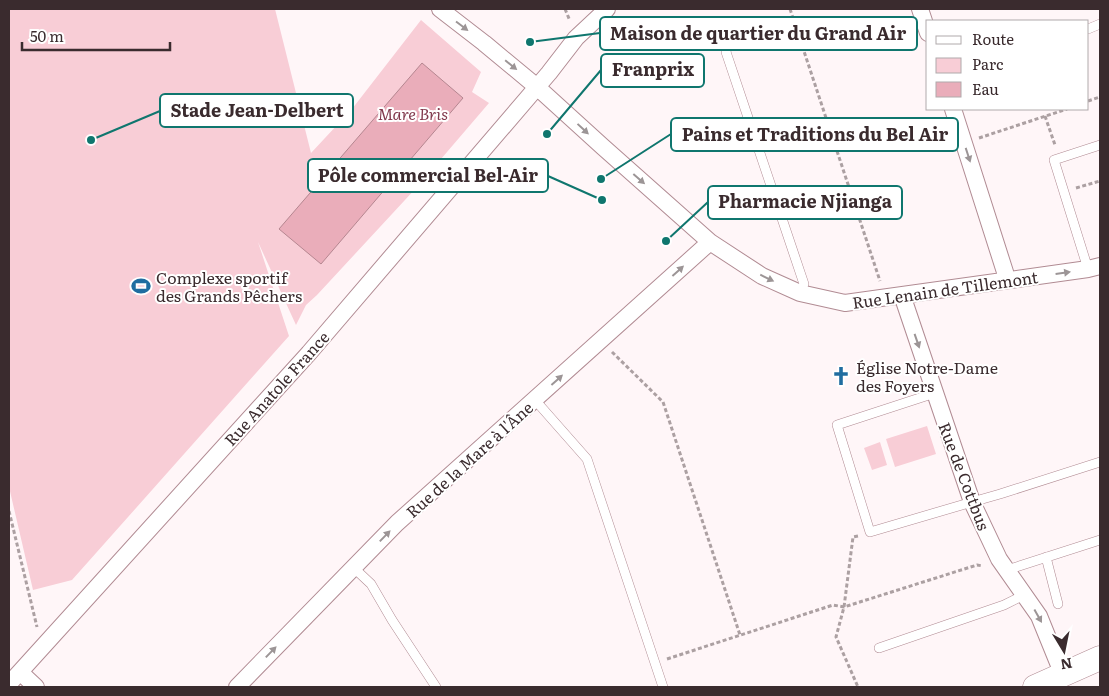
<svg xmlns="http://www.w3.org/2000/svg" width="1109" height="696" font-family="Literata,serif">
  <style>
    .green { fill: #f8cdd6 }
    .water { fill: #eaadba; stroke: #b58690 }
    .lines { fill: none; stroke-linecap: round; stroke-linejoin: round }
    .service-casing { stroke: #b18b93; stroke-width: 10 }
    .minor-casing { stroke: #b18b93; stroke-width: 18 }
    .secondary-casing { stroke: #b18b93; stroke-width: 25 }
    .path { stroke: #aca0a2; stroke-width: 3; stroke-dasharray: 4 2.5; stroke-linecap: butt }
    .service { stroke: #fff; stroke-width: 9 }
    .minor { stroke: #fff; stroke-width: 16 }
    .secondary { stroke: #fff; stroke-width: 24 }
    .oneway { fill: #9c9596 }
    .labels { text-anchor: middle; dominant-baseline: central; stroke-width: 4; stroke-linejoin: round; paint-order: stroke }
    .park-label { font-size: 16px; font-style: italic; fill: #82394d; stroke: #fff }
    .poi-label { font-size: 16px; fill: #3a2b2e; stroke: #fff; text-anchor: start }
    .street-label { font-size: 16px; fill: #3a2b2e; stroke: #fff }
    .leader { fill: none; stroke: #0f766e; stroke-width: 2 }
    .callout-dot { fill: #0f766e; stroke: #fff; stroke-width: 2 }
    .callout { fill: #fff; stroke: #0f766e; stroke-width: 2 }
    .callout-label { font-size: 18px; text-anchor: middle; font-weight: bold; fill: #3a2b2e }
  </style>
  <rect width="100%" height="100%" fill="#fff6f8"/>
  <path class="green" d="M9,9H275L311,153L352,109L421,20L481,72L472,92L489,103L417,187L317,295L306,305L296,325L258,242L289,336L72,580L33,590L9,487Z
    M927,426L936,454L895,467L886,439Z
    M880,442L887,465L872,470L864,448Z"/>
  <path class="water" d="M422,63L463,98L321,264L279,229Z"/>
  <g class="lines">
    <g class="service-casing">
      <path id="service" d="M1088,29L1100,24
        M731,30L726,52L804,284L800,293
        M1088,269L1054,160L1100,145
        M935,393L837,425L870,532L972,502L1000,494L1100,462
        M535,400L587,459L663,687
        M1046,557L1058,604
        M354,568L371,584L392,620L436,687
        M1007,570L1100,540
        M879,648L1004,605L1024,595"/>
    </g>
    <g class="minor-casing">
      <path id="minor" d="M440,9L484,43L537,87L603,147L710,242L762,276L800,293L845,303L1088,269L1100,266
        M920,9L928,33
        M953,109L1005,272L1007,280
        M902,295L972,502L999,559L1039,616L1063,675
        M20,672L36,687
        M9,684L309,353L549,73L576,38L607,9
        M237,687L397,523L710,242"/>
    </g>
    <g class="secondary-casing">
      <path id="secondary" d="M1035,687L1100,658"/>
    </g>
    <path class="path" d="M565,9L570,21
      M790,9L880,281
      M1088,101L1100,97
      M1045,116L1055,145
      M979,138L1067,109
      M1076,188L1100,181
      M612,352L663,402L740,635
      M9,511L37,627
      M858,536L853,537L844,607L836,637L858,687
      M667,659L833,605L844,607L977,565L983,566"/>
    <use href="#service" class="service"/>
    <use href="#minor" class="minor"/>
    <use href="#secondary" class="secondary"/>
  </g>
  <defs><path id="oneway-solid" d="M-6-.8H1V-3.2L6.5 0L1 3.2V.8H-6Z" transform="scale(1.25)"/></defs>
  <g class="oneway">
    <use href="#oneway-solid" transform="translate(462 26) rotate(37)"/>
    <use href="#oneway-solid" transform="translate(511 65) rotate(39)"/>
    <use href="#oneway-solid" transform="translate(583 129) rotate(43)"/>
    <use href="#oneway-solid" transform="translate(968 155) rotate(72)"/>
    <use href="#oneway-solid" transform="translate(639 179) rotate(41)"/>
    <use href="#oneway-solid" transform="translate(678 271) rotate(-42)"/>
    <use href="#oneway-solid" transform="translate(1063 273) rotate(-8)"/>
    <use href="#oneway-solid" transform="translate(767 278) rotate(26)"/>
    <use href="#oneway-solid" transform="translate(917 341) rotate(71)"/>
    <use href="#oneway-solid" transform="translate(557 380) rotate(-42)"/>
    <use href="#oneway-solid" transform="translate(385 536) rotate(-46)"/>
    <use href="#oneway-solid" transform="translate(1038 616) rotate(61)"/>
    <use href="#oneway-solid" transform="translate(271 652) rotate(-46)"/>
  </g>
  <defs>
    <g id="stadium-bare" transform="scale(1.5)"><path d="M0-5a6.5 5 0 1 0 0 10a6.5 5 0 1 0 0-10ZM-3.5-1.8h7v3.6h-7Z" fill="#206da0" stroke="#fff" stroke-width="2.5" paint-order="stroke"/></g>
    <g id="church-bare" transform="scale(1.5)"><path d="M-1.2-6h2.4v3.5h3.3v2.4h-3.3V6h-2.4V-.1h-3.3v-2.4h3.3Z" fill="#206da0" stroke="#fff" stroke-width="2.5" paint-order="stroke"/></g>
  </defs>
  <g fill-rule="evenodd">
    <use href="#stadium-bare" x="141" y="286"/>
    <use href="#church-bare" x="841" y="376"/>
  </g>
  <g class="labels">
    <g class="park-label">
      <text x="413" y="113">Mare Bris</text>
    </g>
    <g class="poi-label">
      <text x="156" y="277">Complexe sportif<tspan x="156" dy="18">des Grands Pêchers</tspan></text>
      <text x="856" y="367">Église Notre-Dame<tspan x="856" dy="18">des Foyers</tspan></text>
    </g>
    <g class="street-label">
      <text transform="translate(945 289) rotate(-8)">Rue Lenain de Tillemont</text>
      <text transform="translate(276 388) rotate(-48)">Rue Anatole France</text>
      <text transform="translate(469 459) rotate(-42)">Rue de la Mare à l'Âne</text>
      <text transform="translate(965 476) rotate(69)">Rue de Cottbus</text>
    </g>
  </g>
  <path class="leader" d="M530 42L600 33M547 134L601 70M91 140L160 111M601 179L671 134M602 200L548 176M666 241L708 202"/>
  <g class="callout-dot">
    <circle cx="530" cy="42" r="5"/>
    <circle cx="547" cy="134" r="5"/>
    <circle cx="91" cy="140" r="5"/>
    <circle cx="601" cy="179" r="5"/>
    <circle cx="602" cy="200" r="5"/>
    <circle cx="666" cy="241" r="5"/>
  </g>
  <g class="callout">
    <rect x="600" y="17" width="317" height="33" rx="5"/>
    <rect x="601" y="54" width="103" height="33" rx="5"/>
    <rect x="160" y="94" width="193" height="33" rx="5"/>
    <rect x="671" y="118" width="287" height="33" rx="5"/>
    <rect x="308" y="159" width="240" height="33" rx="5"/>
    <rect x="708" y="186" width="194" height="33" rx="5"/>
  </g>
  <g class="callout-label">
    <text x="758" y="40">Maison de quartier du Grand Air</text>
    <text x="653" y="76">Franprix</text>
    <text x="257" y="117">Stade Jean-Delbert</text>
    <text x="815" y="141">Pains et Traditions du Bel Air</text>
    <text x="428" y="182">Pôle commercial Bel-Air</text>
    <text x="805" y="208">Pharmacie Njianga</text>
  </g>
  <rect width="1109" height="696" fill="none" stroke="#3a2b2e" stroke-width="20"/>
  <rect x="926" y="20" width="162" height="90" fill="#ffffff" stroke="#b0aaab"/>
  <rect x="936" y="36" width="25" height="8" fill="#ffffff" stroke="#b0aaab"/>
  <text x="972" y="45" font-size="15" fill="#3a2b2e">Route</text>
  <rect x="936" y="58" width="25" height="15" fill="#f8cdd6" stroke="#b0aaab"/>
  <text x="972" y="70" font-size="15" fill="#3a2b2e">Parc</text>
  <rect x="936" y="82" width="25" height="15" fill="#eaadba" stroke="#b0aaab"/>
  <text x="972" y="95" font-size="15" fill="#3a2b2e">Eau</text>
  <g transform="translate(1064 651) rotate(170)" stroke="#ffffff" stroke-width="4" paint-order="stroke">
  <path d="M0-4L9 19L0 12L-9 19Z" fill="#3a2b2e"/>
  <text y="-8" font-size="14" font-weight="bold" text-anchor="middle" fill="#3a2b2e">N</text>
  </g>
  <path d="M22 42v8h148v-8" fill="none" stroke="#3a2b2e" stroke-width="2.5"/>
  <text x="30" y="42" font-size="15" fill="#3a2b2e" stroke="#ffffff" stroke-width="4" paint-order="stroke">50 m</text>
</svg>
